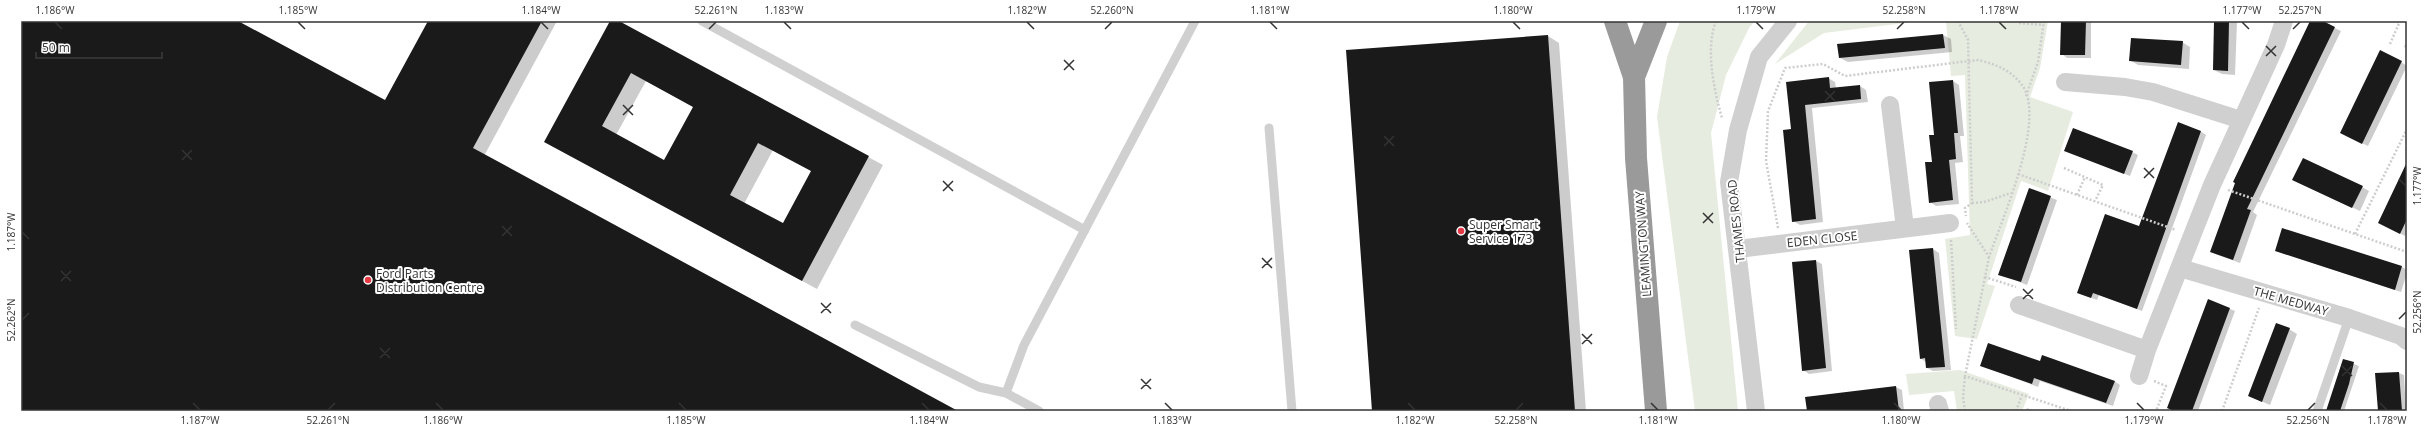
<svg xmlns="http://www.w3.org/2000/svg" width="2428" height="432" font-family="'Open Sans',sans-serif">
  <style>
    .green { fill: #e6ecdf }
    .shadow { fill: #0003; fill-rule: evenodd }
    .building { fill: #1a1a1a; fill-rule: evenodd }
    .lines { fill: none; stroke-linecap: round; stroke-linejoin: round }
    .path { stroke: #cdcdcd; stroke-width: 2.5; stroke-dasharray: 2 2; stroke-linecap: butt }
    .lane { stroke: #d0d0d0; stroke-width: 9 }
    .street { stroke: #d0d0d0; stroke-width: 18 }
    .highway { stroke: #9a9a9a; stroke-width: 22 }
    .ticks { fill: none; stroke: #333; stroke-width: 1.5 }
    .poi-dot { fill: #e63946; stroke: #fff; stroke-width: 1.5 }
    .labels { text-anchor: middle; dominant-baseline: central; stroke-width: 4; stroke-linejoin: round; paint-order: stroke }
    .street-label { font-size: 12px; fill: #333; stroke: #fff }
    .poi-label { font-size: 12px; fill: #333; stroke: #fff; text-anchor: start }
    .neatline { fill: none; stroke: #333; stroke-width: 1.5 }
    .ticks-label { font-size: 10px; text-anchor: middle; fill: #333 }
  </style>
  <rect width="100%" height="100%" fill="#fff"/>
  <path class="green" d="M1680,21H1755L1749,28L1726,75L1711,133L1738,411H1695L1657,117L1667,57Z
    M1809,21H1921L1824,33L1775,64Z
    M1946,21H2048L2040,68L2030,97L2073,112L2048,191L2021,181L1987,284L1995,286L1977,339L1955,336L1945,239L1970,235L1965,75L1951,76Z
    M1960,370L2029,394L2022,411H1957L1954,391L1909,395L1906,374Z"/>
  <path class="shadow" d="M21,21H236L385,102L429,21H557L484,156L956,411H21Z
    M611,21H617L883,165L817,289L560,150ZM646,81L694,107L664,161L616,135ZM773,150L812,171L783,225L744,204Z
    M2062,21H2091V58H2067L2062,54Z
    M2215,21L2237,22L2235,75L2222,74L2214,70Z
    M2312,21H2320L2341,31L2253,212L2257,215L2240,263L2218,255L2211,252Z
    M1943,35L1951,39L1952,52L1848,62L1840,58Z
    M1548,36L1559,43L1586,411H1373Z
    M2407,40V48L2404,47Z
    M2182,42L2190,47L2189,69L2138,65L2130,60Z
    M2401,62L2407,66L2368,146L2347,136Z
    M1828,78L1835,82L1836,88L1860,86L1866,90L1868,102L1812,108L1823,222L1800,225L1793,221L1792,130L1787,83Z
    M1953,81L1959,85L1964,136H1960L1963,162L1955,163L1959,204L1936,206L1930,202L1935,136Z
    M2200,131L2206,135L2142,311L2099,295L2097,300L2078,293L2140,227Z
    M2132,152L2138,155L2130,176L2071,153Z
    M2407,165V232L2405,236L2385,226Z
    M2300,183L2362,187L2369,191L2360,211Z
    M2029,189L2057,200L2027,285L1999,274Z
    M1933,249L1939,253L1951,370L1933,371L1927,368L1926,362L1920,358Z
    M2276,251L2402,267L2407,270V273L2401,292Z
    M1816,261L1822,264L1832,371L1809,374L1803,370Z
    M2208,300L2235,311L2198,411H2174L2168,408Z
    M2289,329L2297,334L2270,405L2249,396Z
    M2343,360L2359,366L2344,411H2327Z
    M2040,362L2114,381L2120,385L2113,406L2040,381L2038,387L1981,365Z
    M2399,373L2404,375L2406,411H2378Z
    M1896,387L1902,390L1904,411H1808Z
    M2027,408L2034,411H2026Z"/>
  <path class="building" d="M21,21H238L385,100L428,21H542L473,148L958,411H21Z
    M610,21H619L869,156L802,281L544,142ZM631,73L693,107L664,160L602,126ZM758,143L811,171L783,223L730,195Z
    M2061,21H2086L2085,55H2060Z
    M2214,21H2229L2228,71L2213,70Z
    M2310,21H2323L2335,27L2247,209L2251,210L2233,260L2210,252L2235,183L2233,182Z
    M1943,34L1945,48L1839,58L1837,44Z
    M1548,35L1575,411H1372L1346,50Z
    M2131,38L2183,41L2181,65L2129,61Z
    M2380,50L2402,61L2362,144L2340,133Z
    M1829,77L1830,88L1860,85L1861,99L1805,105L1816,219L1792,222L1783,130L1791,129L1786,82Z
    M1953,80L1958,133H1954L1956,159L1949,160L1953,200L1929,203L1925,162H1932L1929,135H1934L1929,82Z
    M2178,122L2201,131L2137,309L2093,293L2091,298L2077,293L2105,214L2139,226Z
    M2073,128L2133,151L2124,174L2064,151Z
    M2303,158L2363,186L2352,208L2292,180Z
    M2407,162V219L2400,234L2378,223Z
    M2029,188L2051,196L2021,282L1998,275Z
    M2282,228L2402,266L2395,290L2275,251Z
    M1933,248L1945,367L1926,368L1925,358L1920,359L1909,250Z
    M1816,260L1826,368L1802,371L1792,262Z
    M2208,299L2230,308L2192,411H2174L2167,408Z
    M2276,323L2290,328L2262,402L2248,396Z
    M1988,343L2040,361L2042,355L2115,381L2106,403L2034,378L2032,384L1980,366Z
    M2343,359L2354,362L2349,384L2340,411H2326Z
    M2399,372L2402,411H2378L2375,373Z
    M1896,386L1899,411H1807L1805,397Z"/>
  <g class="lines">
    <path class="path" d="M1716,21C1705,49 1714,90 1722,118
      M1958,21L1968,40L1972,203L1965,208L1966,216
      M2019,23L2044,25
      M2390,44L2400,21
      M2026,96L2038,62L2044,21
      M2064,168L2103,185L2095,201
      M2018,174L2176,230
      M2228,190L2407,252
      M2077,195L2085,177
      M1972,203L1984,202L2011,193
      M1778,228L1766,161L1768,111L1785,68L1823,64L1845,76L1978,60C1995,64 2011,70 2022,85C2047,119 2002,219 1989,257L1967,223
      M2355,234L2407,129
      M1951,240L1956,329
      M1989,257L1985,277L2016,287
      M1985,277L1965,376L2071,411
      M2154,381L2166,386L2156,411
      M1965,411L1963,397L1965,376
      M2016,411L2022,395
      M2222,411L2259,308"/>
    <path class="lane" d="M702,21L1085,230
      M1269,128L1292,411
      M855,325L979,387L1006,393
      M1039,411L1006,393L1024,345L1195,21
      M2317,411L2349,318"/>
    <path class="street" d="M2065,82L2125,87L2153,92L2241,120
      M1890,105L1905,228
      M1738,249L1950,223
      M2180,268L2349,318L2401,336L2407,341
      M2019,305L2147,350
      M2139,376L2147,350L2212,185L2276,45L2284,21
      M1938,404L1940,411
      M1756,411L1729,182L1738,130L1759,57L1788,21"/>
    <path class="highway" d="M1615,21L1634,77L1636,158L1656,411
      M1634,77L1656,21"/>
  </g>
  <path class="ticks" d="M55,22L62,29M298,22L305,29M541,22L548,29M784,22L791,29M1027,22L1034,29M1270,22L1277,29M1513,22L1520,29M1756,22L1763,29M1999,22L2006,29M2242,22L2249,29M709,29L716,22M1105,29L1112,22M1897,29L1904,22M2293,29L2300,22M2266,46L2276,56M2266,56L2276,46M1064,60L1074,70M1064,70L1074,60M1825,91L1835,101M1825,101L1835,91M623,105L633,115M623,115L633,105M1384,136L1394,146M1384,146L1394,136M182,150L192,160M182,160L192,150M2144,168L2154,178M2144,178L2154,168M2399,179L2406,186M943,181L953,191M943,191L953,181M1703,213L1713,223M1703,223L1713,213M502,226L512,236M22,232L29,239M502,236L512,226M1262,258L1272,268M1262,268L1272,258M61,271L71,281M61,281L71,271M2023,289L2033,299M2023,299L2033,289M821,303L831,313M821,313L831,303M2399,319L2406,312M22,320L29,313M1582,334L1592,344M1582,344L1592,334M380,348L390,358M380,358L390,348M2342,366L2352,376M2342,376L2352,366M1141,379L1151,389M1141,389L1151,379M193,403L200,410M436,403L443,410M679,403L686,410M922,403L929,410M1165,403L1172,410M1408,403L1415,410M1651,403L1658,410M1894,403L1901,410M2137,403L2144,410M2380,403L2387,410M328,410L335,403M1516,410L1523,403M2308,410L2315,403"/>
  <g class="poi-dot">
    <circle cx="1461" cy="231" r="4"/>
    <circle cx="368" cy="280" r="4"/>
  </g>
  <g class="labels">
    <g class="street-label">
      <text transform="translate(1736 221) rotate(-96)">THAMES ROAD</text>
      <text transform="translate(1822 239) rotate(-6)">EDEN CLOSE</text>
      <text transform="translate(1643 244) rotate(-94)">LEAMINGTON WAY</text>
      <text transform="translate(2291 301) rotate(16)">THE MEDWAY</text>
    </g>
    <g class="poi-label">
      <text x="1469" y="224">Super Smart<tspan x="1469" dy="14">Service 173</tspan></text>
      <text x="376" y="273">Ford Parts<tspan x="376" dy="14">Distribution Centre</tspan></text>
    </g>
  </g>
  <rect width="2428" height="432" fill="none" stroke="#ffffff" stroke-width="44"/>
  <path d="M36 52v6h126v-6" fill="none" stroke="#333333" stroke-width="2"/>
  <text x="42" y="52" font-size="12" fill="#333333" stroke="#ffffff" stroke-width="3" paint-order="stroke">50 m</text>
  <rect x="22" y="22" width="2384" height="388" class="neatline"/>
  <g class="ticks-label">
    <text x="55" y="14">1.186°W</text>
    <text x="298" y="14">1.185°W</text>
    <text x="541" y="14">1.184°W</text>
    <text x="716" y="14">52.261°N</text>
    <text x="784" y="14">1.183°W</text>
    <text x="1027" y="14">1.182°W</text>
    <text x="1112" y="14">52.260°N</text>
    <text x="1270" y="14">1.181°W</text>
    <text x="1513" y="14">1.180°W</text>
    <text x="1756" y="14">1.179°W</text>
    <text x="1904" y="14">52.258°N</text>
    <text x="1999" y="14">1.178°W</text>
    <text x="2242" y="14">1.177°W</text>
    <text x="2300" y="14">52.257°N</text>
    <text transform="translate(2417 186) rotate(-90)" y="4">1.177°W</text>
    <text transform="translate(11 232) rotate(-90)" y="4">1.187°W</text>
    <text transform="translate(2417 312) rotate(-90)" y="4">52.256°N</text>
    <text transform="translate(11 320) rotate(-90)" y="4">52.262°N</text>
    <text x="200" y="424">1.187°W</text>
    <text x="328" y="424">52.261°N</text>
    <text x="443" y="424">1.186°W</text>
    <text x="686" y="424">1.185°W</text>
    <text x="929" y="424">1.184°W</text>
    <text x="1172" y="424">1.183°W</text>
    <text x="1415" y="424">1.182°W</text>
    <text x="1516" y="424">52.258°N</text>
    <text x="1658" y="424">1.181°W</text>
    <text x="1901" y="424">1.180°W</text>
    <text x="2144" y="424">1.179°W</text>
    <text x="2308" y="424">52.256°N</text>
    <text x="2387" y="424">1.178°W</text>
  </g>
</svg>
